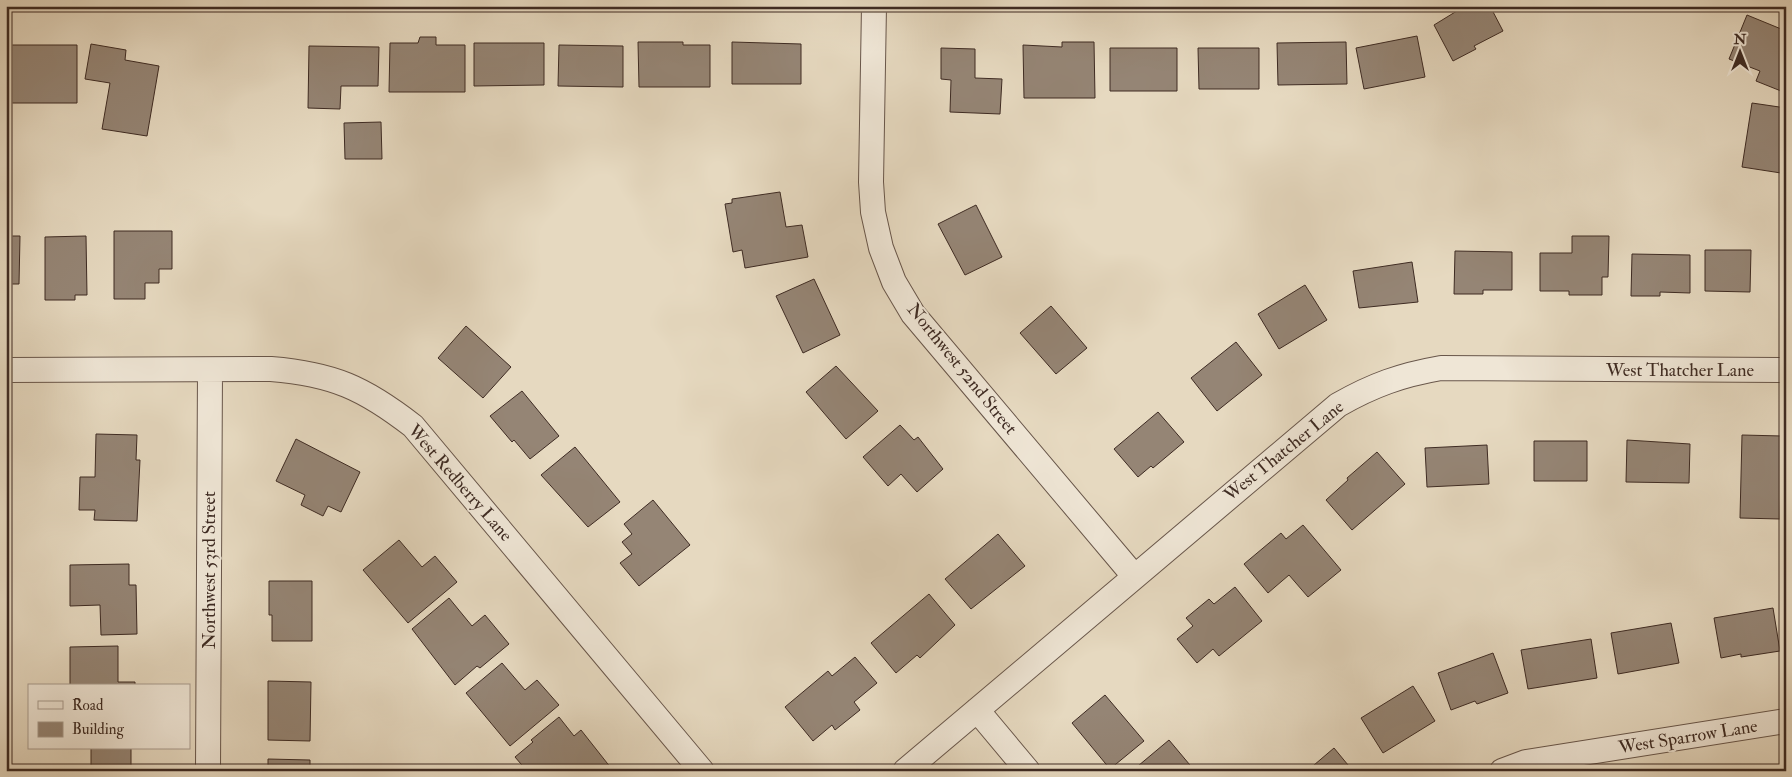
<svg xmlns="http://www.w3.org/2000/svg" width="1792" height="777" font-family="'IM FELL Double Pica',serif">
  <style>
    .building { fill: #958575; stroke: #3e2b23 }
    .lines { fill: none; stroke-linecap: round; stroke-linejoin: round }
    .street-casing { stroke: #68564a; stroke-width: 26 }
    .street { stroke: #efe6d6; stroke-width: 24 }
    .labels { text-anchor: middle; dominant-baseline: central; stroke-width: 4; stroke-linejoin: round; paint-order: stroke }
    .street-label { font-size: 18px; fill: #3e2b23; stroke: #efe6d6 }
  </style>
  <rect width="100%" height="100%" fill="#e6d9c0"/>
  <filter id="stains"><feTurbulence type="fractalNoise" baseFrequency=".004" numOctaves="4"/><feColorMatrix values="0 0 0 0 .2 0 0 0 0 .09 0 0 0 0 .02 0 0 0 .5 -.17"/></filter>
  <radialGradient id="worn" r=".72"><stop offset=".6" stop-color="#630" stop-opacity="0"/><stop offset="1" stop-color="#630" stop-opacity=".3"/></radialGradient>
  <path class="building" d="M1465,6H1490L1503,31L1474,46L1476,49L1453,61L1434,25Z
    M1747,15L1786,31V93L1756,81L1760,71L1729,59Z
    M1417,36L1425,77L1364,89L1356,48Z
    M420,37H436V45H465V92H389L390,43H418Z
    M638,42H683V45H710V87H639Z
    M732,42L801,44V84H732Z
    M1062,42H1094L1095,98H1024L1023,45L1062,47Z
    M1346,42L1347,84L1278,85L1277,43Z
    M474,43H544V85L474,86Z
    M91,44L126,50L125,60L159,66L147,136L102,129L110,83L85,79Z
    M6,45H77V103H6Z
    M559,45L623,46V87L558,86Z
    M309,46L379,47L378,86H341L340,109L308,108Z
    M941,48L975,49V78L1002,79L1000,114L950,112L951,80L941,79Z
    M1110,48H1177V91H1110Z
    M1198,48H1259V89H1199Z
    M1752,103L1786,108V145L1781,173L1742,167Z
    M381,122L382,159H345L344,123Z
    M780,192L786,227L802,225L808,257L745,268L742,250L733,252L725,204L732,203V199Z
    M976,205L1002,257L965,275L938,224Z
    M114,231H172V269H159V283H145V299H114Z
    M6,236H20L19,284H6Z
    M86,236L87,295H75V300H45V237Z
    M1572,236H1609L1608,277H1602V295H1569V291H1540V253H1572Z
    M1705,250H1751L1750,292L1705,291Z
    M1455,251L1512,252V290H1483V294H1454Z
    M1632,254L1690,255V293L1660,292V296H1631Z
    M1412,262L1418,302L1359,308L1353,271Z
    M814,279L840,335L803,353L776,296Z
    M1305,285L1327,320L1279,349L1258,314Z
    M1051,306L1087,348L1056,374L1020,333Z
    M466,326L511,367L483,398L438,358Z
    M1236,342L1262,375L1217,411L1191,378Z
    M836,366L878,411L846,439L806,392Z
    M522,391L559,436L530,459L514,440L512,442L490,416Z
    M1158,412L1184,442L1153,468L1151,466L1138,477L1114,449Z
    M900,425L914,440L918,437L943,469L917,492L901,474L888,486L863,457Z
    M96,434L137,435L136,460H140L137,521L94,520L95,510H79L80,477H95Z
    M1742,435L1782,436L1780,519L1740,518Z
    M296,439L360,472L341,512L328,506L323,516L301,505L305,495L276,481Z
    M1627,440L1690,444L1689,483L1626,482Z
    M1534,441H1587V481H1534Z
    M1487,445L1489,484L1427,487L1425,448Z
    M575,447L620,502L588,527L541,475Z
    M1377,452L1405,484L1352,530L1326,500L1348,480L1347,478Z
    M653,500L690,545L639,586L620,563L632,554L622,542L632,534L624,524Z
    M1303,525L1341,570L1308,597L1289,575L1268,593L1244,564L1281,533L1286,539Z
    M998,534L1025,566L971,609L945,579Z
    M399,540L422,567L435,556L457,582L408,623L363,570Z
    M129,564V585H136L137,634L101,635L100,605L70,606V565Z
    M269,581H312V641H272V615H269Z
    M1235,587L1262,621L1219,656L1213,649L1197,663L1177,639L1193,626L1186,618L1209,599L1214,604Z
    M929,594L955,625L920,658L917,655L896,673L871,643Z
    M449,598L472,626L485,615L509,644L480,668L477,666L455,685L412,629Z
    M1773,608L1780,651L1741,657V654L1721,658L1714,618Z
    M1671,623L1679,663L1618,674L1611,633Z
    M1591,639L1597,678L1528,689L1521,650Z
    M118,646V682H135V686H70V647Z
    M1493,653L1508,693L1477,704L1475,701L1451,710L1438,673Z
    M855,657L877,683L854,702L860,710L835,730L832,725L813,741L785,707L828,671L832,676Z
    M502,663L525,690L537,680L559,705L510,746L466,693Z
    M268,681L311,682L310,741L268,740Z
    M1413,686L1435,721L1383,753L1361,718Z
    M1105,695L1144,741L1110,769L1072,723Z
    M559,717L574,736L581,730L611,768L608,771H527L515,757L533,742L531,740Z
    M1169,740L1195,771H1132Z
    M91,748H131V771H91Z
    M1334,748L1353,771H1307Z
    M268,759L310,760V771H268Z"/>
  <g class="lines">
    <g class="street-casing">
      <path id="street" d="M874,6L871,182L873,212L881,248L894,282L913,314L1134,576
        M6,370L271,369C333,374 364,388 413,426L702,771
        M977,710L1028,771
        M208,771L210,370
        M905,771L1338,405C1373,385 1401,375 1441,368L1786,370
        M1502,771L1526,762L1786,721"/>
    </g>
    <use href="#street" class="street"/>
  </g>
  <g class="labels">
    <g class="street-label">
      <text transform="translate(962 369) rotate(51)">Northwest 52nd Street</text>
      <text x="1680" y="370">West Thatcher Lane</text>
      <text transform="translate(1284 451) rotate(-39)">West Thatcher Lane</text>
      <text transform="translate(460 483) rotate(49)">West Redberry Lane</text>
      <text transform="translate(209 570) rotate(-90)">Northwest 53rd Street</text>
      <text transform="translate(1688 737) rotate(-9)">West Sparrow Lane</text>
    </g>
  </g>
  <rect width="1792" height="777" fill="none" stroke="#e6d9c0" stroke-width="25"/>
  <rect x="8" y="8" width="1777" height="762" fill="none" stroke="#3e2b23" stroke-width="2.5"/>
  <rect x="12" y="12" width="1767" height="752" fill="none" stroke="#3e2b23"/>
  <rect x="28" y="684" width="162" height="65" fill="#efe6d6" stroke="#a89b8e"/>
  <rect x="38" y="701" width="25" height="8" fill="#efe6d6" stroke="#a89b8e"/>
  <text x="72" y="710" font-size="15" fill="#3e2b23">Road</text>
  <rect x="38" y="722" width="25" height="15" fill="#958575" stroke="#a89b8e"/>
  <text x="72" y="734" font-size="15" fill="#3e2b23">Building</text>
  <g transform="translate(1740 52)" stroke="#efe6d6" stroke-width="4" paint-order="stroke">
  <path d="M0-4L9 19L0 12L-9 19Z" fill="#3e2b23"/>
  <text y="-8" font-size="14" font-weight="bold" text-anchor="middle" fill="#3e2b23">N</text>
  </g>
  <rect width="100%" height="100%" filter="url(#stains)"/>
  <rect width="100%" height="100%" fill="url(#worn)"/>
</svg>
